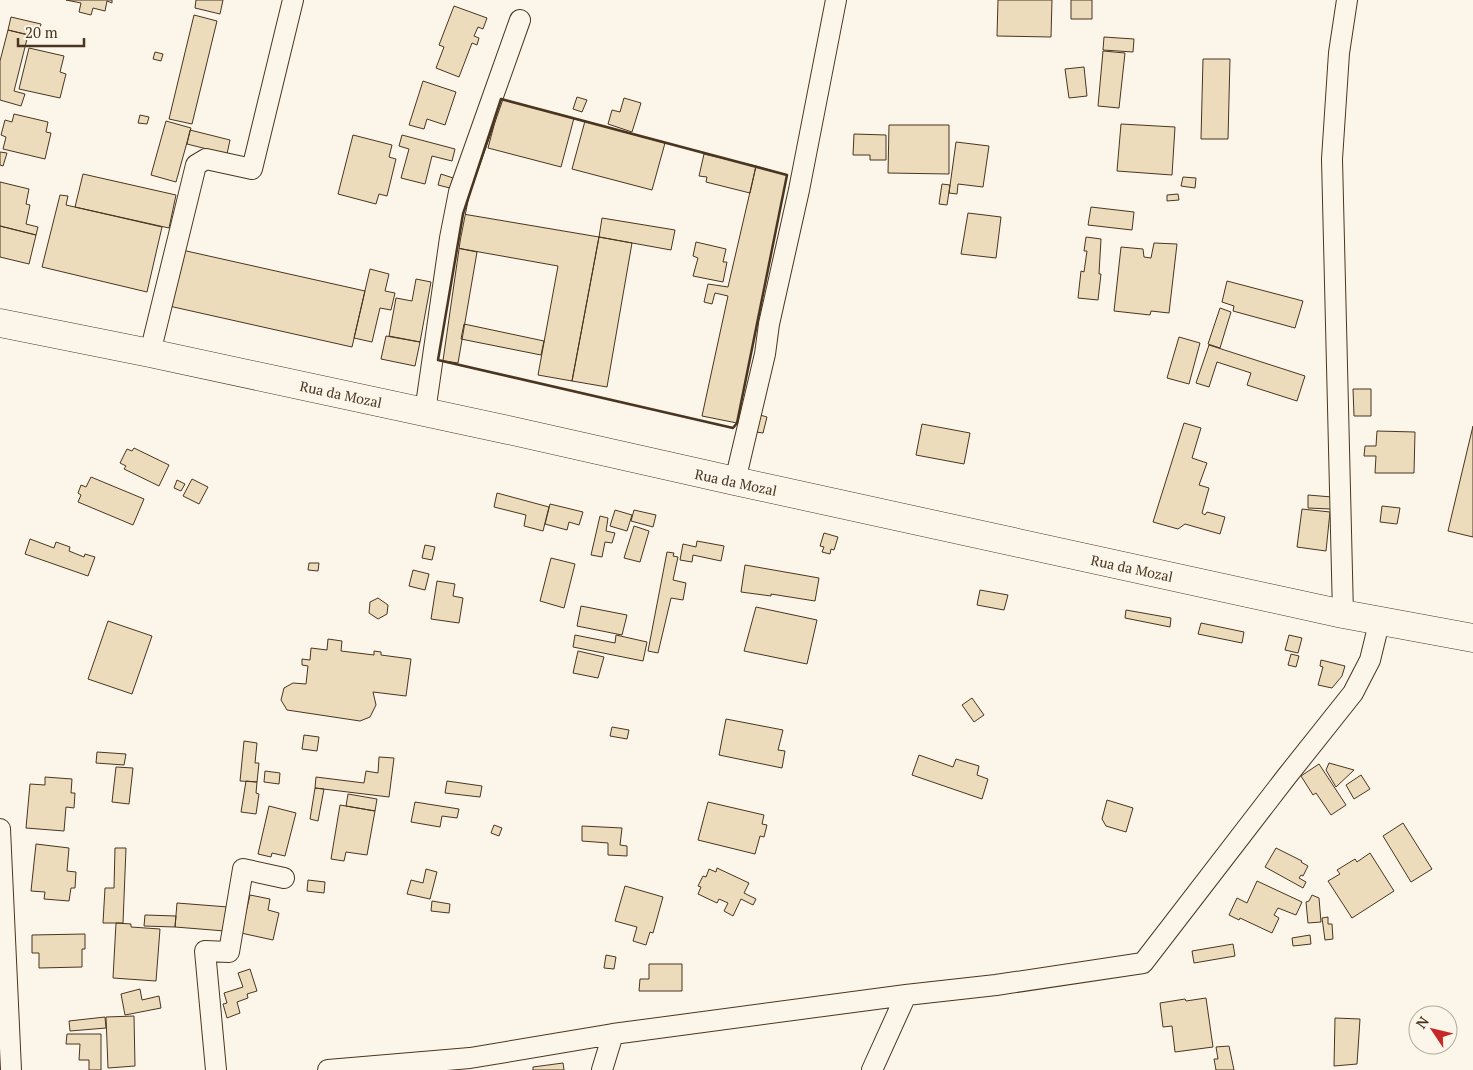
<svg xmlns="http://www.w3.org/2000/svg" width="1473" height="1070" font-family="'PT Serif',serif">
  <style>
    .building { fill: #ecdcbc; stroke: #4a3520 }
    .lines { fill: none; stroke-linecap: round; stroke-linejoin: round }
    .street-casing { stroke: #4a3520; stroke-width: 22 }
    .secondary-casing { stroke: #4a3520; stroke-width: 29 }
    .street { stroke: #fbf6e9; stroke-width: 20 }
    .secondary { stroke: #fbf6e9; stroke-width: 28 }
    .wall { stroke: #4a3520; stroke-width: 2.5 }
    .labels { text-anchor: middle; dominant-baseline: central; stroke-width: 4; stroke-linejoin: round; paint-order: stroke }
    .street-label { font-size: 14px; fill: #4a3520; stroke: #fbf6e9 }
  </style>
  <rect width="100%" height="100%" fill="#fbf6e9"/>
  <path class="building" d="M66,0H112V3L107,1L105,11L93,8L91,15L79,12L81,3Z
    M196,0H223L220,14L195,8Z
    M998,0H1052L1051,37L997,36Z
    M1071,0H1092V19H1071Z
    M454,6L487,18L483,29L478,27L474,36L479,38L477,45L472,43L459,77L436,68L444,47L439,45Z
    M194,15L217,21L192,124L169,119Z
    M11,17L41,24L38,37L8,30Z
    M8,30L28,35L14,91L25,94L21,106L0,100V61Z
    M1104,37L1134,39L1133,52L1103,50Z
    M29,48L64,56L60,72L66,74L60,98L19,89Z
    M1103,51L1125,53L1119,108L1098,106Z
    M155,52L163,54L161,61L153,59Z
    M1203,59H1230L1228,139H1201Z
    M1084,67L1087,96L1069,98L1065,69Z
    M423,81L456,92L445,125L427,119L424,129L409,125Z
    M577,97L587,100L582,112L573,109Z
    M624,98L641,103L632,132L608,124L612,110L620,112Z
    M501,99L574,118L561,167L488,148Z
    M14,114L48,122L46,132L51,133L45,159L3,149L6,137L1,135L5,120L12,122Z
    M140,115L149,117L147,124L138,123Z
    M166,121L191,128L176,182L151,175Z
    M585,121L665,143L652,190L572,169Z
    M1121,124L1175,127L1172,175L1117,171Z
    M889,125H949V174L888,173Z
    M190,130L230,140L227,154L187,144Z
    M854,134L886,135V160H870V155H853Z
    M353,135L392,145L389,157L396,159L387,196L379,194L376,204L338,194Z
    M402,135L455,149L452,161L432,156L425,184L401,178L409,149L399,146Z
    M956,142L989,146L983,187L958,184L957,194L949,193Z
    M0,152L7,153L3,166L0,165Z
    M704,154L756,166L750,193L706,182L707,177L699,176Z
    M756,166L787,175L737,423L702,416L728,296L715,293L712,304L704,302L708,284L728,287Z
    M83,174L176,195L169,228L75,207Z
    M441,174L453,178L450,188L438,185Z
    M1183,177L1196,178L1195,188L1181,186Z
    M0,182L29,189L26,204L30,205L26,224L38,227L36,235L0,226Z
    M942,184L950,185L947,205L939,204Z
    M1178,194L1179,200L1167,201V195Z
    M60,195L68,196L66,205L162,227L147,292L42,267Z
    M1091,207L1134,212L1132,230L1088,225Z
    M968,213L1001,217L996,258L961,254Z
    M463,214L599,237L572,381L538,375L558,266L457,248Z
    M602,218L675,230L671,250L599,237Z
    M0,226L36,235L29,264L0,257Z
    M599,237L632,243L607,387L572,381Z
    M1086,237L1101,239L1099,274H1101L1098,300L1078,298L1081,271L1084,272L1087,251H1084Z
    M696,242L726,249L723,262H727L723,282L693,276L698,258L693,256Z
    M1154,243L1177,244L1169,313L1151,311L1150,315L1114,311L1121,247L1143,249L1144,257L1151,258Z
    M457,248L477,252L458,363L438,360Z
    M182,250L365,291L352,347L169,306Z
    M370,269L389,274L385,291L395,293L391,310L380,308L372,342L354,338Z
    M416,279L431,282L420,342L389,336L396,298L412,301Z
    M1227,281L1303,301L1295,328L1233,311L1234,306L1222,302Z
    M1220,308L1231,312L1220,348L1208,344Z
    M464,324L544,341L541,355L461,339Z
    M386,336L420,342L415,366L381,359Z
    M1179,337L1200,343L1189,384L1167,378Z
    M1209,345L1305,376L1297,401L1247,385L1251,373L1217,362L1209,387L1196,383Z
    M1353,389H1371V416H1354Z
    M760,415L767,417L763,433L756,432Z
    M1184,423L1201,428L1192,458L1207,463L1199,485L1209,488L1202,513L1205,515L1207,512L1225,517L1220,534L1185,524L1178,529L1153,522Z
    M922,424L970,433L964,464L916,455Z
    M1473,426V537L1448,531Z
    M1377,431L1415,432L1414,473H1375L1376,456H1364L1365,446H1376Z
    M134,448L169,465L159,486L124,469L126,466L120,463L127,449L132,451Z
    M91,477L144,499L133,525L78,502L81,495L78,493L81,485L86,487Z
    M192,479L208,487L199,504L183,496Z
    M177,480L185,484L181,491L174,488Z
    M497,493L549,507L543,531L524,526L526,515L494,507Z
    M1308,495L1332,497L1331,509L1308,508Z
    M550,504L583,512L579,525L569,522L567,530L545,524Z
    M1382,506L1400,508L1397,524L1380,522Z
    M1302,509L1330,512L1326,551L1297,547Z
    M615,510L632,515L627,531L610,526Z
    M634,510L656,515L653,527L631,521Z
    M600,516L608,518L606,531L615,533L612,543L605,542L602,557L591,555Z
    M634,526L649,531L640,562L624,558Z
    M824,533L838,537L834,550L831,549L830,554L822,552L824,547L820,546Z
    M30,539L54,548L56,542L70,547L69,551L84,557L85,554L95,557L88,576L25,554Z
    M697,541L724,546L721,561L693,555L692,562L680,560L683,544L696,547Z
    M425,545L435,547L432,560L422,558Z
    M667,552L674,553L673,556L678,557L673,580L686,583L683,600L671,598L658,653L648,651Z
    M551,558L575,564L564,608L540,601Z
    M309,563H319L318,571L308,570Z
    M745,565L819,578L815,601L771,594V596L741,592Z
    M413,570L429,574L425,590L409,586Z
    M437,581L455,584L453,596L463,598L459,623L431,619Z
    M980,590L1008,595L1004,610L977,605Z
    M378,598L388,605L387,614L378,619L369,613L370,602Z
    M581,606L627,615L622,635L577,626Z
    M756,607L817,620L807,664L744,651Z
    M1126,610L1171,618L1170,627L1125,618Z
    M108,621L152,636L132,694L88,679Z
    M1201,623L1244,632L1242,643L1198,634Z
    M575,635L615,643L616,635L647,642L643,661L573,647Z
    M1289,635L1302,638L1298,653L1285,650Z
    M328,639L342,641L341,651L374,655V651L381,652V655L411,659L406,696L373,692L376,705L370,717L360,721L287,710L281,700L284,688L293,683L306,684L308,666L302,665V659L310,660L311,648L327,650Z
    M578,651L604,657L598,678L573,673Z
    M1291,654L1299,656L1296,667L1288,665Z
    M1321,660L1345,666L1342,676L1332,688L1318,685L1323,667L1320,666Z
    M972,698L984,715L974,722L962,705Z
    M726,719L783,730L778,750L785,751L782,768L719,755Z
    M612,727L629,730L627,739L610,736Z
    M304,735L319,737L317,751L302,749Z
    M244,741L257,743L255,763H259L257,782L240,781Z
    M97,752L126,754L124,765L96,763Z
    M919,755L953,767L956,759L979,766L977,775L988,779L982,799L912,775Z
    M379,757L394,758L389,797L315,788L316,777L364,783L366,771L378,773Z
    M1329,763L1354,770L1336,787L1326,770Z
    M1319,764L1346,805L1331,815L1316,793L1313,795L1301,776Z
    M116,767L133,768L129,804L112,802Z
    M265,771L280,773L279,784L264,782Z
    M1361,775L1370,789L1354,799L1346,785Z
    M45,777L72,779L71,793H75L74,808L66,807L64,831L26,828L30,784L45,785Z
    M246,781L257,782L256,793L259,794L256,814L241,812Z
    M447,781L482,786L480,797L445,793Z
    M315,788L324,789L318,821L310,819Z
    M348,794L377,799L375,811L346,806Z
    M1107,800L1133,808L1126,832L1106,826L1102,819Z
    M415,802L459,809L457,818L442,816L440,827L411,822Z
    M708,802L764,815L762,824L767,825L764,837L760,836L755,854L698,840Z
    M340,805L375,811L367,855L346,852L344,861L331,859Z
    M269,806L296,813L285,856L272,853L271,857L258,854Z
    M1403,823L1432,869L1411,882L1383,836Z
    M494,825L502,828L499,836L491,833Z
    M582,826L622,828L620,845L627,846V856L608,855V843L582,841Z
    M36,844L69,848L67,871L76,872L75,888H71L69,901L44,899L45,892L31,891Z
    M115,848H126L123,923H103L105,888H114Z
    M1276,848L1302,861L1301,862L1308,866L1303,876L1301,875L1299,878L1306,882L1303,888L1265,867Z
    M1370,853L1394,891L1352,918L1328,881L1340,874L1337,870L1355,859L1357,862Z
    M717,868L749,883L744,893L756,899L753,905L741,899L733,916L724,911L728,903L719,899L717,903L698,894L701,887L698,886L703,876L706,877L709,869L716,872Z
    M426,869L437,872L430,899L407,894L411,880L423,883Z
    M308,880L325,882L324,893L307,891Z
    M1257,881L1302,902L1296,915L1278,908L1274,915L1279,918L1272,933L1240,918L1239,920L1229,915L1237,898L1247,903Z
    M625,886L663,897L653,933L650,932L646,945L633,941L637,927L615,921Z
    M250,895L270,899L268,910L279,913L273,940L241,933Z
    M1312,895L1319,898L1321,922L1308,923L1306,902L1309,901Z
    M432,901L450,904L449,913L431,911Z
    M177,903L228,907L225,931L175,927Z
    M145,915L176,916L175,927L144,926Z
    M1328,917V924H1332L1333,939L1325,940L1322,918Z
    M116,923L131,924V927L160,929L156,981L113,978Z
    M85,934V949H82V967L39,968V953H32V935Z
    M1310,935L1311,944L1293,946L1292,938Z
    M1233,944L1235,956L1194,963L1192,951Z
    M606,955L616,957L614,969L604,968Z
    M649,964H682V991H639L640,979H649Z
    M250,969L257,991L247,994L248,998L237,1002L240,1013L227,1018L223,1004L227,1003L224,993L243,987L238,973Z
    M140,989L142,1000L159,996L161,1008L125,1015L121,994Z
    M1206,998L1213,1047L1175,1052L1172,1026L1163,1027L1160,1003L1185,999L1186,1001Z
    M134,1016L135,1066L108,1068L106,1017Z
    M105,1017L106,1028L70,1031L69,1021Z
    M1335,1018L1360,1019L1357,1064L1334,1066Z
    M67,1034H101V1070H89V1060H79L80,1044H66Z
    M1229,1046L1234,1070H1216L1214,1059H1218L1216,1047Z
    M563,1063L564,1070H533V1067Z"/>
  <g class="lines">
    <g class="street-casing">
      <path id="street" d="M150,353L196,165L206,159L252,169L293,0
        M425,412L450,238L459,192L520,20
        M735,481L765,354L769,324L799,190L836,0
        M1343,614L1332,159L1339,53L1347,0
        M0,829L11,1070
        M216,1070L205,951L229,952L243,869L284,878
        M328,1070L470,1058L613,1034L906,995L996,985L1143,963L1287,776L1353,693L1370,660L1380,619
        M602,1070L613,1034
        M872,1070L906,995"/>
    </g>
    <g class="secondary-casing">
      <path id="secondary" d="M0,323L150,353L508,430L735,481L1343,614L1473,638"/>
    </g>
    <use href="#street" class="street"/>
    <use href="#secondary" class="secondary"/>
    <path class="wall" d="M501,99L787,175L737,423L733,428L438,360L463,214Z"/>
  </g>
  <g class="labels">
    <g class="street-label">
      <text transform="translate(341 394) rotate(12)">Rua da Mozal</text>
      <text transform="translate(736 482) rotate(12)">Rua da Mozal</text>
      <text transform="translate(1132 568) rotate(12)">Rua da Mozal</text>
    </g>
  </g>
  <g transform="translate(1433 1030) rotate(305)"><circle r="24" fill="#fbf6e9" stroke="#b4a999"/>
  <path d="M0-4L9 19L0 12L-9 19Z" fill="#c62828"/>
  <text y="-8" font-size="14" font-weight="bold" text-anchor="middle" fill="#4a3520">N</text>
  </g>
  <path d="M18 38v8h66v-8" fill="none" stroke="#4a3520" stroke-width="2.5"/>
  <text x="25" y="38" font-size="15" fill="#4a3520" stroke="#fbf6e9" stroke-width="4" paint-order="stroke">20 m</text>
</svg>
